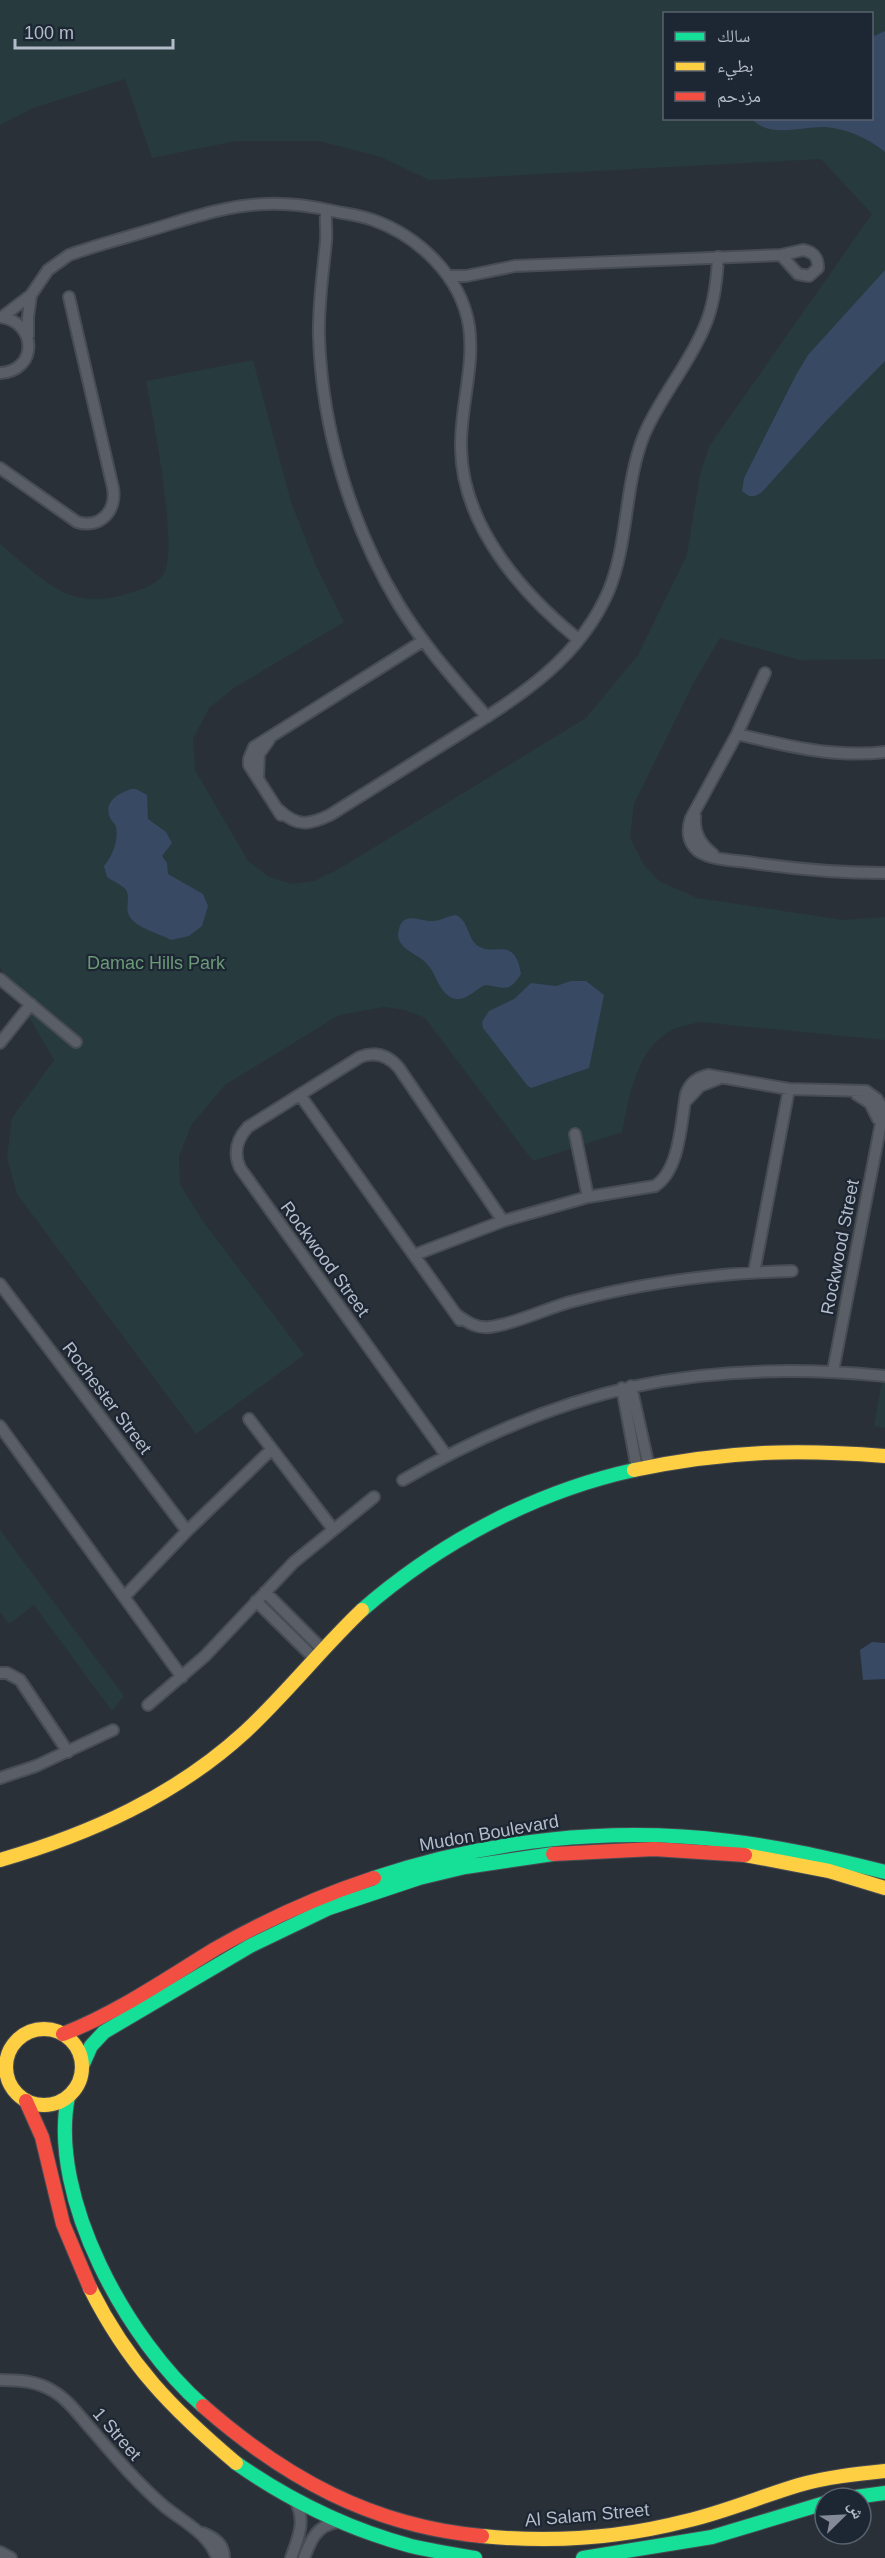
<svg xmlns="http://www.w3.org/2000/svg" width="885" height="2558" font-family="Helvetica,'Noto Naskh Arabic',sans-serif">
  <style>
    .green { fill: #273a3e; fill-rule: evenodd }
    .water { fill: #384963 }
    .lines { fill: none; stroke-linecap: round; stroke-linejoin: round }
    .street-casing { stroke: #484c53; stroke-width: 14 }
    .fast-casing { stroke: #484c53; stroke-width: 16 }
    .slow-casing { stroke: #484c53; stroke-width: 16 }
    .jam-casing { stroke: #484c53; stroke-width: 16 }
    .street { stroke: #5a5e66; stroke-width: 10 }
    .fast { stroke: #16e098; stroke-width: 14 }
    .slow { stroke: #ffcf43; stroke-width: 14 }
    .jam { stroke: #f24e42; stroke-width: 14 }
    .labels { text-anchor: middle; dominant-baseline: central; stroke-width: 4.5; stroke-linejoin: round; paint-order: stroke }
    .park-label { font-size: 18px; fill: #6b9a76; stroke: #1d2633 }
    .street-label { font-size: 18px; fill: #b4bcc9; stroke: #1d2633 }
  </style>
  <rect width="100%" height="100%" fill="#2a3038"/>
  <path class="green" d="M0,0H885V659L800,660L720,638L694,682L634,804L630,838L644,865L659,881L697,898L843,920L885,917V1040L699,1022C690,1025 679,1026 672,1030C635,1050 630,1096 622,1132L533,1161L425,1018L405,1010L384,1007L339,1015L225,1085L192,1124L179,1156L180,1184L202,1220L304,1355L196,1434L17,1194L7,1157L12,1118L54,1060L0,967V544C40,576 67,612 123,595C137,591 153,587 163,575C180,553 152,412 146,381L253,360L291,502L317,568L344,622L234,688L209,708L193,739L195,770L248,861L268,876L291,884L314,881L337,870L586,718L638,655L687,555L700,474L710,445L872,214L821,159L429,180L381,157L319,141H236L152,158L125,79L33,108L0,125ZM664,14H872V118H664Z
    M885,1363V1428L874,1426Z
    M0,1530L124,1696L112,1711L34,1605L9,1624L0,1612Z"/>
  <path class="water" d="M885,31V152C868,138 847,129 825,127C802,126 770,139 752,119L872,118V37Z
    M885,270V361L826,421L762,492C753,498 750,498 742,491L744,478L796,375L808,355Z
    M131,789H136L147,795L148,819L166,832L172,843L162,856L167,863L168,874L203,894L208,906L202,926L189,936L171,940C159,933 138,929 130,917C124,908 131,898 126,890C123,885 112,881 107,877L104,866C112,857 119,840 116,827C115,823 110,820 109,815C105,800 120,793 131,789Z
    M456,915C469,921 467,938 478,946C495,957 515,935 521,974C508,994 505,987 485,985C476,989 467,1000 457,999C440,997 437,975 428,965C419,953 393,949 399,929C403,912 418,920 429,921C438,922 448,916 456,915Z
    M571,981H586L604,995L589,1068L531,1088L527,1085L483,1028L482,1022L489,1011L514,999L531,983L556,986Z
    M872,1642L885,1643V1679L863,1680L860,1650Z"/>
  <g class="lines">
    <g class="street-casing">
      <path id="street" d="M326,210C325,221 327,231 326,241C323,273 318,305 319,337C322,429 351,526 399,605C424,646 456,681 487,717
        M803,250C814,252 818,257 818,268L809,276L798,274L781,255Z
        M448,276H466L515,266L781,255
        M0,317C38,322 38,371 0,373
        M2,317L31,295L48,270L69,255C94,246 121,239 147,231C185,220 225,205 266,204C288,203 311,206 333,211C346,214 359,215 373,220C418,236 461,276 469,326C475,366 460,407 461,448C462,525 522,594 578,639
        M28,336V317L31,295
        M0,468L77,522C100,529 117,511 113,488L69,297
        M765,673L737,734L691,818C687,829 687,842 698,851C711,860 731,860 747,862C793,869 838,873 885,873
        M737,734C786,746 835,758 885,752
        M258,778L259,754L269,740
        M279,810C297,827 309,825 330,815C370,790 410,765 450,740C513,700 578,663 609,590C629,540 624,485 644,435C660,397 688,366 704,328C714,306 717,281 718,257
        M281,815L249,765V759L254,747L423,641
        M695,816C694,833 700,844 713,854
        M0,979L76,1042
        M0,1043L31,1004
        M856,1094L870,1103L878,1119
        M300,1095L460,1320
        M687,1100L700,1086L718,1079
        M575,1134L588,1197
        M414,1255L503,1221L588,1197L655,1186C680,1170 681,1122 686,1094C690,1083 696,1078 708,1075L789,1089L866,1091L877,1099L881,1105L882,1118L833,1371
        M754,1272L789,1089
        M0,1284L187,1531
        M457,1315C467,1322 477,1329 490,1327C519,1323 546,1308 574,1301C646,1282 718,1273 792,1271
        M631,1386L649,1467
        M622,1388L637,1469
        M249,1419L333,1529
        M0,1426L182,1677
        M446,1455L240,1168C233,1152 237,1139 248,1127L360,1057C376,1051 389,1056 399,1068L503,1221
        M403,1480C564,1387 700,1358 885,1376
        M265,1592L322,1649
        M124,1597L187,1531L271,1450
        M256,1601L314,1658
        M0,1673H7L20,1680L68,1752
        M148,1705L205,1656L294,1562L374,1497
        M0,1778L36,1766L113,1730
        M0,2380C19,2380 37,2381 53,2391C69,2400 80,2417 92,2430C115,2457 138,2484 165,2507C184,2522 209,2534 217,2558
        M203,2533C215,2538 224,2544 224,2558
        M0,2552L11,2558
        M291,2558C298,2538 306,2522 296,2502
        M304,2558C311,2540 316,2526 337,2522"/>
    </g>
    <g class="fast-casing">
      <path id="fast" d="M362,1610C439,1543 534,1492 634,1470
        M374,1878C487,1840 611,1826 729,1841C782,1847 833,1859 885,1872
        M83,2064L91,2046L104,2032L250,1946L329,1908L419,1878L465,1867L553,1854
        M68,2097C48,2198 128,2341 203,2406
        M236,2463C289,2500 348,2529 411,2546C432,2551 454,2554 475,2558
        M848,2498L885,2493
        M583,2558L712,2537L825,2503"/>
    </g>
    <g class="slow-casing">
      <path id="slow" d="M634,1470C724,1451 794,1449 885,1456
        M745,1855L829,1871L885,1888
        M0,1860C90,1834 175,1796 245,1732C286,1694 321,1649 362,1610
        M6 2067a38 38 0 1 1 76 0a38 38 0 1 1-76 0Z
        M90,2288C128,2364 172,2409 236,2463
        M482,2536C551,2543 620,2538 686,2521C725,2512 762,2496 799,2485C827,2477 856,2474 885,2471"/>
    </g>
    <g class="jam-casing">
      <path id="jam" d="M553,1854L654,1849L745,1855
        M63,2034C117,2013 166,1979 215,1949C266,1920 319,1896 374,1878
        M26,2101L42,2137L63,2224L90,2288
        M203,2406C285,2478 372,2526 482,2536"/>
    </g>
    <use href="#street" class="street"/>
    <use href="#fast" class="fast"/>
    <use href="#slow" class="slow"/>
    <use href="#jam" class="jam"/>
  </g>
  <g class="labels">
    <g class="park-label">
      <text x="156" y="963">Damac Hills Park</text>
    </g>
    <g class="street-label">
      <text transform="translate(840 1247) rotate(-79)">Rockwood Street</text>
      <text transform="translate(325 1259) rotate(54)">Rockwood Street</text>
      <text transform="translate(107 1398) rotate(53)">Rochester Street</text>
      <text transform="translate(489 1833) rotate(-10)">Mudon Boulevard</text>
      <text transform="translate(117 2434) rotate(49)">1 Street</text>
      <text transform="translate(587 2515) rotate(-5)">Al Salam Street</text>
    </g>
  </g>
  <rect x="663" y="12" width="210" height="108" fill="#1d2633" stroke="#59626f" stroke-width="1.5"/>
  <rect x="675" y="32" width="30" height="9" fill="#16e098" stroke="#59626f" stroke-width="1.5"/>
  <text x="717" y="42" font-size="18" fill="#b4bcc9">سالك</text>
  <rect x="675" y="62" width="30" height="9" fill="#ffcf43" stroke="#59626f" stroke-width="1.5"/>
  <text x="717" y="72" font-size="18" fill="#b4bcc9">بطيء</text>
  <rect x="675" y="92" width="30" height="9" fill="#f24e42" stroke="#59626f" stroke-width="1.5"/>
  <text x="717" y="102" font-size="18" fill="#b4bcc9">مزدحم</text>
  <g transform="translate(843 2516) rotate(66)"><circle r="28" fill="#1d2633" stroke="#59626f" stroke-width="1.5"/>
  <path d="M0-4.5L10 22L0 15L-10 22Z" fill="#848b96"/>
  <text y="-9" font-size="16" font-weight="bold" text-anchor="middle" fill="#b4bcc9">ش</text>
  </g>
  <path d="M15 39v9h158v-9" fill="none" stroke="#b4bcc9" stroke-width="3"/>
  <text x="24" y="39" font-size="18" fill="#b4bcc9" stroke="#1d2633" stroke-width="4.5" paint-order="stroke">100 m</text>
</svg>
